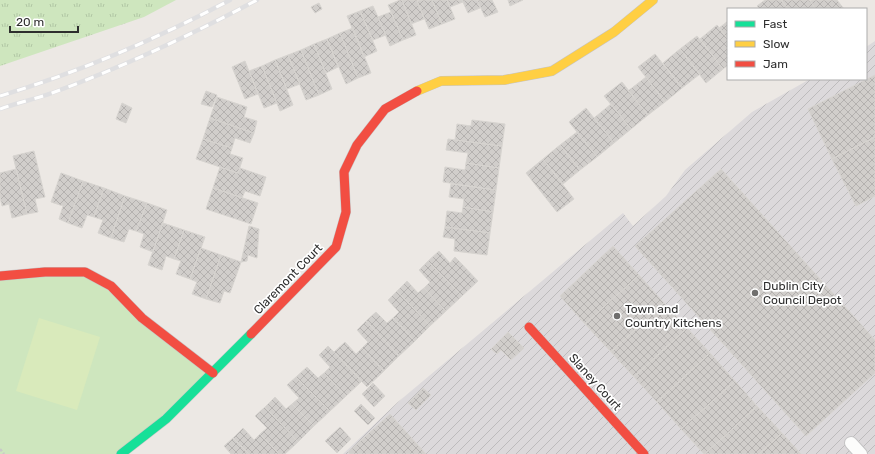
<svg xmlns="http://www.w3.org/2000/svg" width="875" height="454" font-family="Rubik,sans-serif">
  <style>
    .industrial { fill: url(#industrial-furrows) }
    .grass { fill: url(#grass-tufts) }
    .park { fill: #cee6be }
    .pitch { fill: #d9eabb }
    .building { fill: url(#building-cross-hatch); stroke: #d7d4d0 }
    .lines { fill: none; stroke-linecap: round; stroke-linejoin: round }
    .lane-casing { stroke: #c5c4c5; stroke-width: 14 }
    .fast-casing { stroke: #c5c4c5; stroke-width: 10 }
    .slow-casing { stroke: #c5c4c5; stroke-width: 10 }
    .jam-casing { stroke: #c5c4c5; stroke-width: 10 }
    .path { stroke: #c9c9c8; stroke-width: 2.5; stroke-dasharray: 3 2; stroke-linecap: butt }
    .lane { stroke: #fcfcfb; stroke-width: 12 }
    .fast { stroke: #16e098; stroke-width: 9 }
    .slow { stroke: #ffcf43; stroke-width: 9 }
    .jam { stroke: #f24e42; stroke-width: 9 }
    .rail-casing { stroke: #dfdfe1; stroke-width: 4.5 }
    .rail { stroke: #fff; stroke-width: 3; stroke-dasharray: 9; stroke-linecap: butt }
    .poi-dot { fill: #706f6e; stroke: #fff; stroke-width: 1.5 }
    .labels { text-anchor: middle; dominant-baseline: central; stroke-width: 3.5; stroke-linejoin: round; paint-order: stroke }
    .street-label { font-size: 12px; fill: #2e2e2e; stroke: #fff }
    .poi-label { font-size: 12px; fill: #2e2e2e; stroke: #fff; text-anchor: start }
  </style>
  <defs>
    <pattern id="industrial-furrows" width="10" height="10" patternUnits="userSpaceOnUse"><rect width="10" height="10" fill="#dcd9db"/><path d="M-1 1l2-2M0 10L10 0M9 11l2-2" fill="none" stroke="#bdbbbc"/></pattern>
    <pattern id="grass-tufts" width="24" height="20" patternUnits="userSpaceOnUse"><rect width="24" height="20" fill="#cee6be"/><path d="M3 7l-1-3M5 7V3M7 7l1-3M15 17l-1-3M17 17v-4M19 17l1-3" fill="none" stroke="#b1c6a4"/></pattern>
    <pattern id="building-cross-hatch" width="8" height="8" patternUnits="userSpaceOnUse"><rect width="8" height="8" fill="#d1cecb"/><path d="M0 0l8 8M0 8l8-8" fill="none" stroke="#b4b1af"/></pattern>
  </defs>
  <rect width="100%" height="100%" fill="#ece8e4"/>
  <path class="industrial" d="M875,41V454H343L398,402L623,213L633,226L666,196L685,170L752,112L810,79H866V47Z"/>
  <path class="grass" d="M0,0H176L144,17L0,66Z"/>
  <path class="park" d="M85,272L212,373L120,454H0V277Z"/>
  <path class="pitch" d="M39,318L100,337L77,410L16,391Z"/>
  <path class="building" d="M400,0H402L416,35L403,40L388,5Z
    M402,0H417L424,19L411,24Z
    M419,0H432L442,24L429,29L417,1Z
    M432,0H447L455,19L442,24Z
    M447,0H462L463,2L450,7Z
    M462,0H477L480,8L468,13Z
    M477,0H492L498,12L485,17Z
    M508,0H523L510,6Z
    M765,0H781L788,9H760L757,6Z
    M783,0H809L816,9H788L782,1Z
    M812,0H837L844,9H816L810,1Z
    M319,3L322,9L315,13L311,7Z
    M373,6L386,35L373,40L360,11Z
    M360,11L377,51L364,57L347,16Z
    M391,12L403,40L390,46L378,17Z
    M728,21V39L719,28Z
    M717,25L728,39V65L723,69L700,39Z
    M353,28L371,73L358,78L340,33Z
    M340,33L358,78L346,84L327,39Z
    M697,36L723,69L706,83L680,49Z
    M327,39L338,67L326,73L314,44Z
    M314,44L332,89L319,95L301,50Z
    M680,49L700,74L682,88L663,63Z
    M301,50L319,95L306,100L288,55Z
    M655,54L682,88L665,102L638,67Z
    M288,55L300,84L287,89L275,60Z
    M275,60L293,105L280,111L262,66Z
    M245,61L258,94L245,99L232,67Z
    M262,66L277,103L264,108L249,71Z
    M875,75V137L832,159L808,109Z
    M646,77L665,102L648,115L628,91Z
    M622,82L648,115L631,129L604,96Z
    M206,91L217,95L212,107L201,104Z
    M217,97L247,107L244,117L257,121L254,133L210,118Z
    M122,103L132,108L126,123L116,119Z
    M611,104L631,129L614,143L594,118Z
    M586,108L614,143L597,157L569,122Z
    M210,118L254,133L250,143L235,138L232,148L203,139Z
    M472,120L505,124L502,146L455,140L457,124L471,126Z
    M577,132L597,157L580,170L560,145Z
    M875,137V196L856,206L832,159Z
    M203,139L232,148L230,154L243,158L238,173L196,159Z
    M448,139L502,146L499,168L466,163L468,153L446,150Z
    M560,145L580,170L563,184L543,159Z
    M34,151L45,197L35,199L38,212L27,214L13,156Z
    M543,159L574,199L557,212L526,173Z
    M466,163L499,168L496,190L443,182L445,167L465,170Z
    M220,167L238,173L240,168L266,177L260,196L245,191L242,198L213,188Z
    M16,169L27,214L12,218L9,204L2,206L0,197V173Z
    M721,169L875,340V373L806,436L635,246Z
    M61,173L83,181L68,223L59,219L63,206L51,202Z
    M83,181L104,188L94,217L87,215L82,228L68,223Z
    M451,184L496,190L493,212L463,207L464,199L449,197Z
    M104,188L125,196L111,238L98,233L103,220L94,217Z
    M213,188L258,203L251,224L206,209Z
    M125,196L147,203L136,231L129,229L124,242L111,238Z
    M147,203L167,210L153,252L140,247L144,234L136,231Z
    M463,207L493,212L490,233L445,227L447,211L462,213Z
    M163,223L184,230L174,259L166,256L162,270L148,265Z
    M249,226L259,229L257,258L248,255L247,261L241,262Z
    M445,227L490,233L487,255L454,251L455,239L443,237Z
    M184,230L205,237L190,279L176,274L181,261L174,259Z
    M613,246L639,275L585,324L560,296Z
    M201,248L221,255L206,299L192,294L197,282L190,279Z
    M439,251L450,263L455,257L478,281L462,296L428,261Z
    M221,255L241,262L230,293L224,291L220,303L206,299Z
    M428,261L462,296L446,311L424,288L430,282L419,270Z
    M639,275L664,303L611,352L585,324Z
    M407,281L418,293L424,288L446,311L430,326L397,291Z
    M397,291L430,326L415,341L393,318L399,312L388,300Z
    M664,303L687,328L634,377L611,352Z
    M376,312L387,323L393,318L415,341L399,356L366,321Z
    M366,321L399,356L384,371L362,348L368,342L357,330Z
    M687,328L710,353L657,402L634,377Z
    M508,332L524,348L511,360L501,350L497,354L491,349Z
    M345,342L356,354L362,348L384,371L367,387L334,352Z
    M328,346L362,381L346,396L324,373L330,367L319,355Z
    M710,353L735,381L681,429L657,402Z
    M307,367L318,378L324,373L346,396L330,411L296,377Z
    M296,377L330,411L314,426L292,404L299,398L287,385Z
    M735,381L757,406L705,454H704L681,429Z
    M373,383L385,396L374,407L362,394Z
    M423,388L431,395L416,410L408,403Z
    M275,397L286,409L292,404L314,426L298,442L265,407Z
    M361,404L375,418L368,425L354,411Z
    M757,406L782,433L759,454H705Z
    M265,407L298,442L285,454H279L260,434L267,428L255,416Z
    M390,414L426,454H350L348,452Z
    M340,427L351,439L337,453L325,441Z
    M243,428L254,440L260,434L279,454H249L233,438Z
    M782,433L801,454H759Z
    M233,438L249,454H231L224,446Z"/>
  <g class="lines">
    <g class="lane-casing">
      <path id="lane" d="M851,443L861,454"/>
    </g>
    <g class="fast-casing">
      <path id="fast" d="M121,454L166,419L251,334"/>
    </g>
    <g class="slow-casing">
      <path id="slow" d="M417,91L441,81L504,80L552,71L614,32L653,0"/>
    </g>
    <g class="jam-casing">
      <path id="jam" d="M0,276L45,272H85L111,286L142,318L213,373
        M529,327L644,454
        M251,334L336,247L346,212L344,172L357,145L385,109L417,91"/>
    </g>
    <path class="path" d="M0,449L4,454"/>
    <use href="#lane" class="lane"/>
    <use href="#fast" class="fast"/>
    <use href="#slow" class="slow"/>
    <use href="#jam" class="jam"/>
    <g class="rail-casing">
      <path id="rail" d="M0,96C79,72 157,39 230,0
        M0,109C17,103 35,99 52,93C123,67 191,35 257,0"/>
    </g>
    <use href="#rail" class="rail"/>
  </g>
  <g class="poi-dot">
    <circle cx="755" cy="293" r="4"/>
    <circle cx="617" cy="316" r="4"/>
  </g>
  <g class="labels">
    <g class="street-label">
      <text transform="translate(288 279) rotate(-46)">Claremont Court</text>
      <text transform="translate(595 382) rotate(48)">Slaney Court</text>
    </g>
    <g class="poi-label">
      <text x="763" y="286">Dublin City<tspan x="763" dy="14">Council Depot</tspan></text>
      <text x="625" y="309">Town and<tspan x="625" dy="14">Country Kitchens</tspan></text>
    </g>
  </g>
  <rect x="727" y="8" width="140" height="72" fill="#ffffff" stroke="#ababab"/>
  <rect x="735" y="21" width="20" height="6" fill="#16e098" stroke="#ababab"/>
  <text x="763" y="28" font-size="12" fill="#2e2e2e">Fast</text>
  <rect x="735" y="41" width="20" height="6" fill="#ffcf43" stroke="#ababab"/>
  <text x="763" y="48" font-size="12" fill="#2e2e2e">Slow</text>
  <rect x="735" y="61" width="20" height="6" fill="#f24e42" stroke="#ababab"/>
  <text x="763" y="68" font-size="12" fill="#2e2e2e">Jam</text>
  <path d="M10 26v6h68v-6" fill="none" stroke="#2e2e2e" stroke-width="2"/>
  <text x="16" y="26" font-size="12" fill="#2e2e2e" stroke="#ffffff" stroke-width="3" paint-order="stroke">20 m</text>
</svg>
